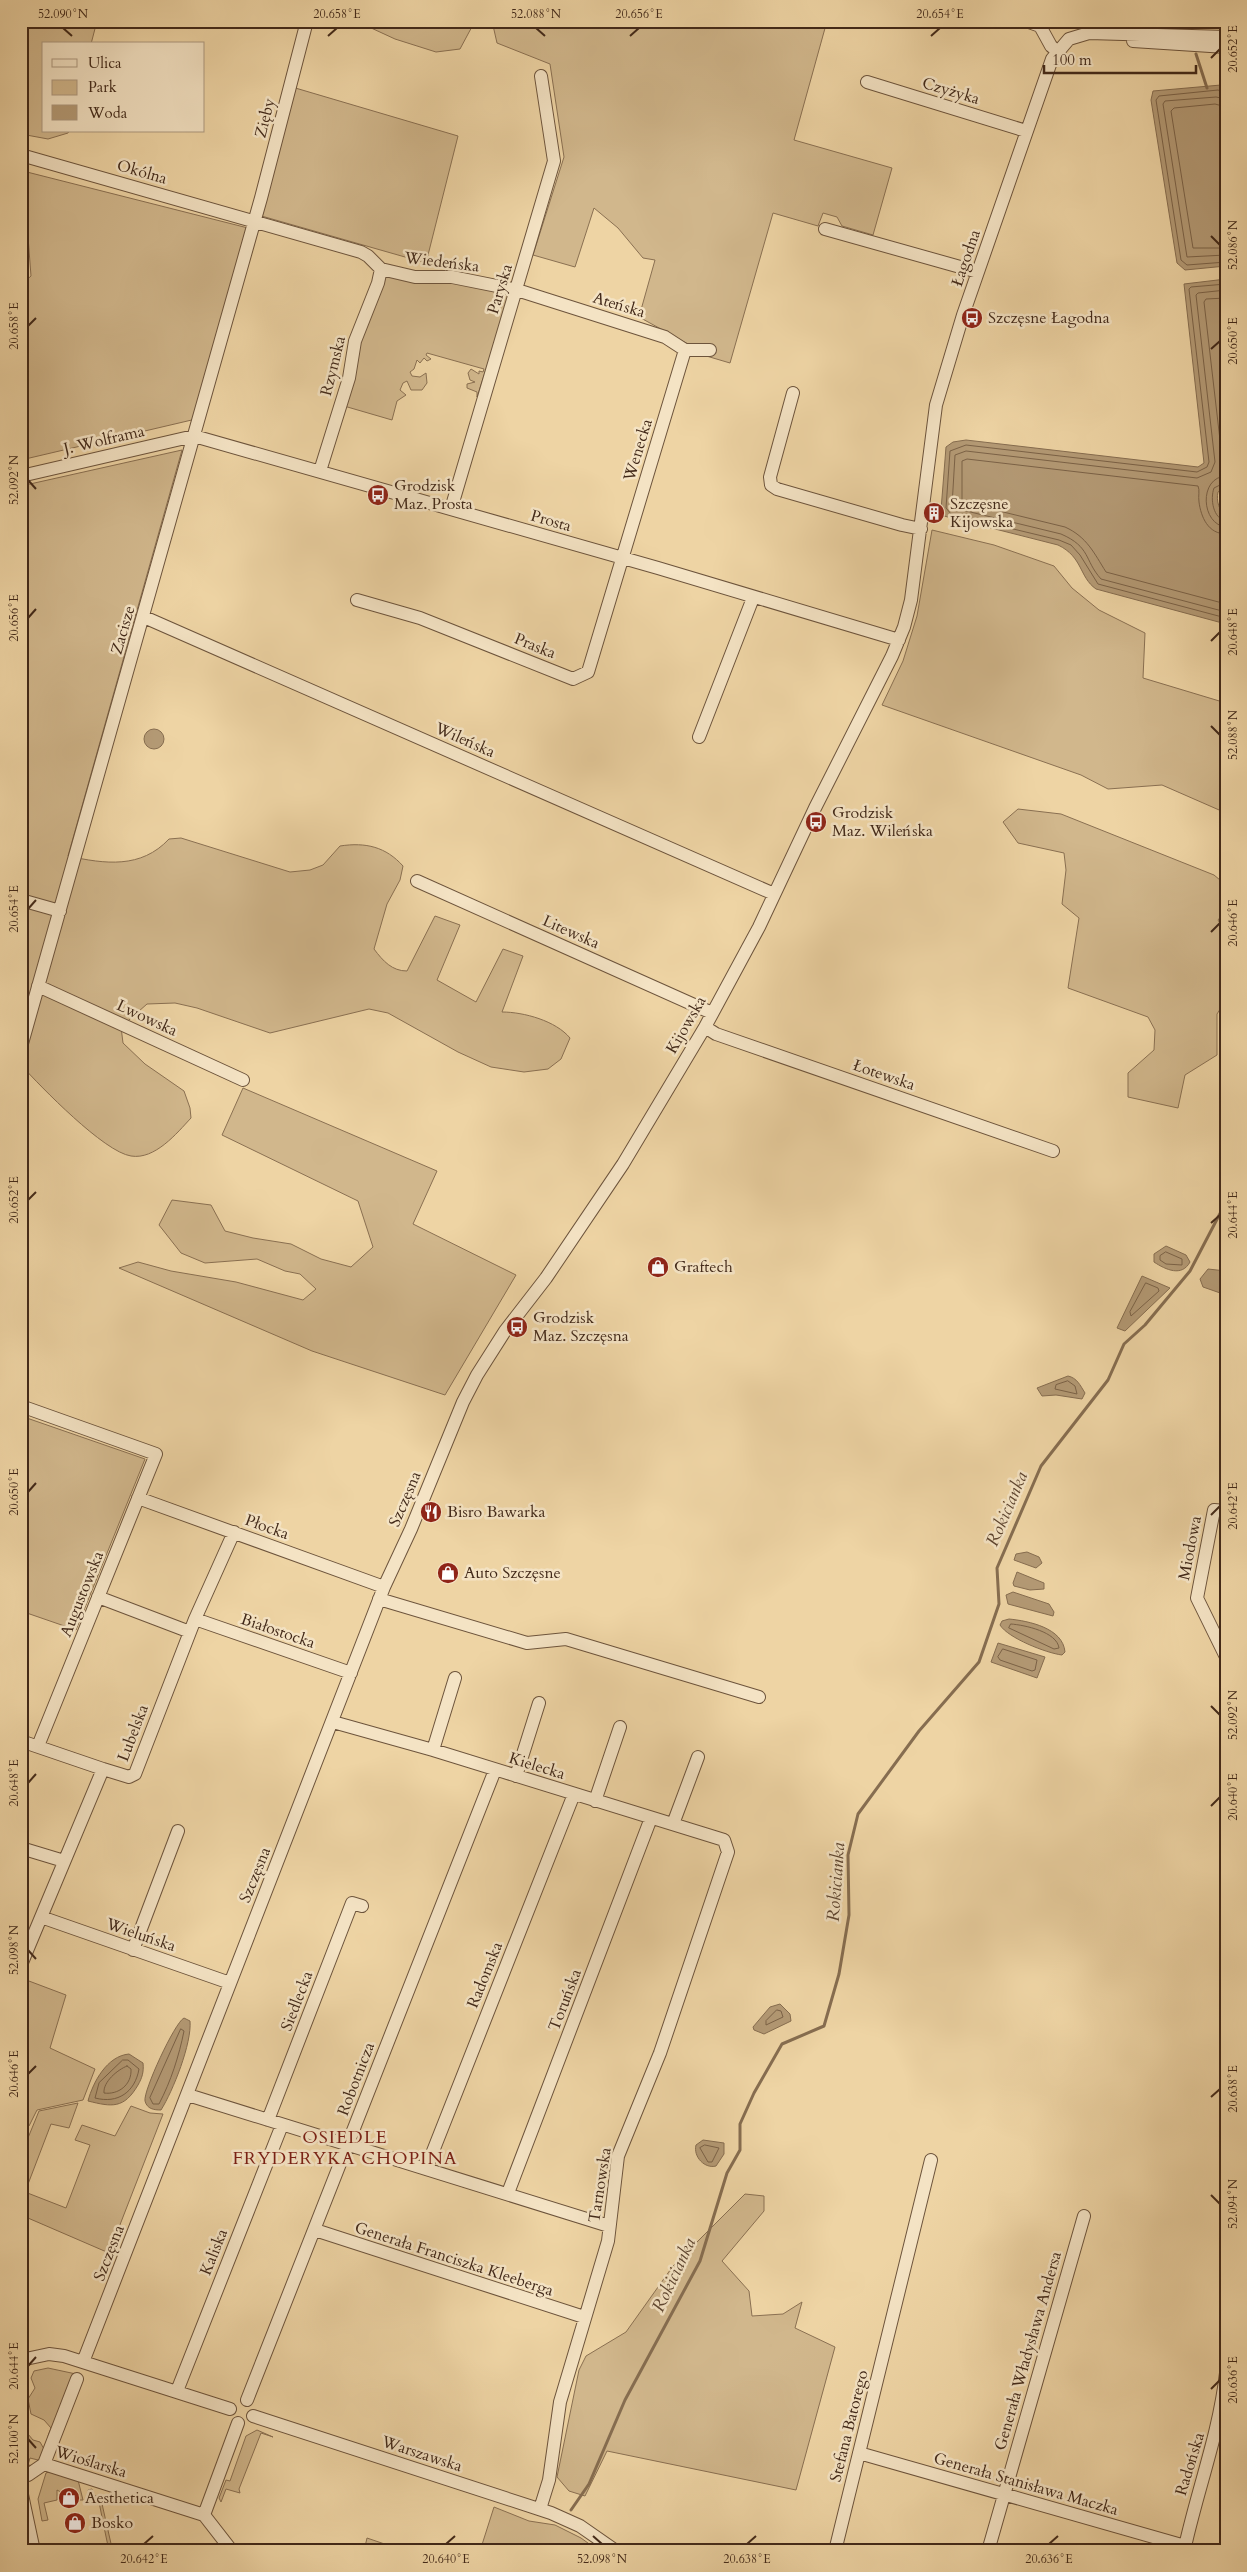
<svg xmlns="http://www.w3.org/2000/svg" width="1247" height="2572" font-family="Cardo,serif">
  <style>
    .green { fill: #d1b78c; stroke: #8a7052 }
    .water { fill: #b49a75; stroke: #866d50 }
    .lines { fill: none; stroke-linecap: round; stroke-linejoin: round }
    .shore { stroke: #7b6247; stroke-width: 1 }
    .stream { stroke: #866d50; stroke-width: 3 }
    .minor-casing { stroke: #6d543c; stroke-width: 14 }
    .minor { stroke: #f4e3c4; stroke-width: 12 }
    .ticks { fill: none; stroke: #422919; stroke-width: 2 }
    .labels { text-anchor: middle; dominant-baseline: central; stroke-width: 5; stroke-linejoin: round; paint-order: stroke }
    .street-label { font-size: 16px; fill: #422919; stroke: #f4e3c4 }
    .poi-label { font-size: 16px; fill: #422919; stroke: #f4e3c4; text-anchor: start }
    .water-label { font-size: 18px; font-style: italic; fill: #5e4530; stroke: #f4e3c4 }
    .neighbourhood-label { font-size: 18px; letter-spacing: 1px; fill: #7a1f14; stroke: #f4e3c4 }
    .neatline { fill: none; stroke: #422919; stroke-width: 2 }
    .ticks-label { font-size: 12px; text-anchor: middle; fill: #422919 }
  </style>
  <rect width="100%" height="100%" fill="#eed4a4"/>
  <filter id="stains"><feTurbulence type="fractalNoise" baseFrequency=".004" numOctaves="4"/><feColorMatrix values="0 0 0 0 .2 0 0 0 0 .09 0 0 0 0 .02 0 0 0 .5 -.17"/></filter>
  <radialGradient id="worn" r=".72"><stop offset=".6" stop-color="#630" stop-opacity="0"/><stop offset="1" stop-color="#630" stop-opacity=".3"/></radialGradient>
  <path class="green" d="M21,21H97L91,44H44V131H69L68,133L48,139L21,134Z
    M356,21H475L460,49L436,52L395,39Z
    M492,21H827L794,140L892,168L873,235L842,226L837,217L823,213L818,226L773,213L730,363L703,355L690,345L639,317L655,260L643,258L618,228L594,208L575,267L533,255L564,157L550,64L497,43Z
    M292,87L458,136L426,263L258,215Z
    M23,171L248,228L196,419L21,460V285L31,276Z
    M385,276L439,278L507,294L508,302L477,397V392L467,388V384L475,382L470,380L468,373L471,369L479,374V371L483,372L484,369L427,353L426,355L431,359L427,361L424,358L420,363L417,360L414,369L410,372L412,376L420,377L426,373L427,383L422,390H411L407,381L403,383L400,390L406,395L397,401L392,420L344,406L356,352Z
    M182,450L68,856C105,864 141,869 169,839L181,838L290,872L310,870L323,865L340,846C366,842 386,847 403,866L400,880L387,904L374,949C383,961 392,971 407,971L435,916L460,925L437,980L476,1002L503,949L523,956L502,1012C524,1012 556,1021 570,1038L561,1059L548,1069L524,1072L491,1067L458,1052L388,1013L369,1009L270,1033L197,1008L175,1003L147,1004L121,1027L123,1043L145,1064L184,1091L190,1108L191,1118C177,1133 155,1160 131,1156C104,1152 41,1087 21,1065V486Z
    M932,530L994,545L1054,566L1072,588L1099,610L1145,633L1143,678L1226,703V813L1162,785L1108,789L1081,775L882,705L903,661L917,616Z
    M1018,809L1061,814L1214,875L1226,885V910L1218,920L1226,934V1000L1217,1014V1055L1185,1075L1178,1108L1128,1097V1073L1154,1050L1155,1030L1148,1017L1068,988L1079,918L1062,904L1066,870L1064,853L1018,843L1003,822Z
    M243,1088L437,1171L413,1224L516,1275L445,1395L312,1351L119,1268L138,1262L171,1271L236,1282L303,1300L316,1289L300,1274L285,1271L257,1259L205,1263L181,1253L159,1225L172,1200L211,1205L225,1231L253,1238L291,1244L321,1259L351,1267L373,1247L358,1201L222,1135Z
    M21,1416L145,1459L76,1630L21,1611Z
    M21,1978L66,1995L50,2048L95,2069L83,2100L37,2110L29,2126H21Z
    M78,2103L69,2128L51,2124L25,2192L66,2208L90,2145L75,2140L82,2125L115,2136L131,2106L150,2113L163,2114L109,2253L21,2215V2155L39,2111Z
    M745,2194L764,2196V2211L722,2261L749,2291L752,2316L783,2314L802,2302L795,2328L835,2347L796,2490L607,2451L585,2496L569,2491L557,2477L579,2370L586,2356L626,2332L673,2266Z
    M48,2368L76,2374L51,2437L48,2436L51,2428L44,2420L31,2414L28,2399L35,2388L31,2378L34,2371Z
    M21,2406L28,2420V2434L33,2440L40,2442L44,2449L37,2465L38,2460L30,2458L28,2465L35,2466L26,2472L21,2453Z
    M257,2430L273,2437L261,2433L239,2489L240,2493L226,2489L221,2502L219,2498L226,2480L230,2481L246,2436Z
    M51,2471L78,2480L83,2500H79L77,2493L66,2495L57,2490V2500L44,2503L48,2520L42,2521L38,2499L46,2473Z
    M92,2489L93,2496L100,2495L112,2548L127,2546L128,2551H86L108,2546L104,2527L96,2528L95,2524L103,2522L98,2497L90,2498L88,2490Z
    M494,2507L529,2521L555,2525L581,2538L599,2551H480Z
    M367,2538L405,2551H364Z"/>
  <path class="water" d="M1221,85L1226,90V266L1185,270L1177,263L1151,100L1153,91Z
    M1226,279V486L1218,492C1216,501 1219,510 1226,517V624L1096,589C1079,577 1083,557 1058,545L944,516L941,510L946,447L953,442L966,440L1198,467L1204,463L1184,284Z
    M144 739a10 10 0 1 1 20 0a10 10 0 1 1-20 0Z
    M1166,1246L1186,1255L1190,1262C1182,1277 1166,1270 1154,1262V1254Z
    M1208,1269L1226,1271V1295L1203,1287L1200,1279Z
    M1142,1276L1170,1288L1125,1331L1117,1328Z
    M1068,1376C1077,1378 1080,1385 1085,1393L1082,1399L1056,1395L1042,1396L1037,1388Z
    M1027,1552L1039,1557L1042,1563L1036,1568L1014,1560L1016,1554Z
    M1017,1572L1044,1583V1589L1030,1590L1014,1586L1013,1583Z
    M1013,1592L1049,1604L1054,1612L1053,1616L1008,1604L1006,1595Z
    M1009,1619C1029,1621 1063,1628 1065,1652L1062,1655C1046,1653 1008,1638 1000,1625L1002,1621Z
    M998,1643L1045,1657L1037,1678L991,1662Z
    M780,2004L790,2014L791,2021L764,2034L754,2030L753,2027L770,2007Z
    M184,2018L190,2021C192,2043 173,2091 161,2110C154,2110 147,2109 145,2101C143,2091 175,2022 184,2018Z
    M129,2054L143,2063C144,2072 142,2078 138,2085C124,2109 112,2107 88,2101C93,2082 107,2056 129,2054Z
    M703,2140L724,2143V2154L716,2166C705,2169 693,2157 696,2145Z"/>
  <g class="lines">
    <path class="shore" d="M1226,93L1218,90L1159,96L1156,100L1181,260L1187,265L1226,262
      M1226,99L1216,97L1165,101L1163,104L1187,257L1226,255
      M1226,107L1215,104L1174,108L1171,111L1193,248H1226
      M1226,284L1191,287L1189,289L1209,462L1207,467L1197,472L966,445L950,451L946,508L951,514L1059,540L1071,545L1080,555L1098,584L1226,618
      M1226,290L1198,293L1196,295L1215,462L1211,472L1197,478L966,451L955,455L952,506L954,508L1061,534C1091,547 1084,560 1101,579L1226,612
      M1226,298L1206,299L1204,302L1223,466L1226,468
      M1226,476C1198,477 1201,525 1226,527
      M1226,482L1214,488C1210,499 1213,519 1226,521
      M1226,534C1208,534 1201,517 1199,502C1198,496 1200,490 1198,486L967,459L962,461V502L1065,527C1087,537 1094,553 1106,572L1226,604
      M1166,1252L1182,1259V1265L1166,1264L1160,1260V1256Z
      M1146,1283L1158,1288L1159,1291L1131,1316L1130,1312Z
      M1068,1381L1075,1386L1077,1394L1055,1389L1056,1385Z
      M1011,1624C1025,1625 1057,1632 1059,1648L1054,1649L1009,1628Z
      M1003,1649L1037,1660L1035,1670L1032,1671L1000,1660L998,1657Z
      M777,2010L781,2011L783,2017L766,2025V2021Z
      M181,2029L184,2031C179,2056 171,2081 159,2104H153L150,2098Z
      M123,2060H128L139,2069C135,2092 118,2104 95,2098L99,2083Z
      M127,2066L131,2069C132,2085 118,2095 104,2093C103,2082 117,2070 127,2066Z
      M705,2145L719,2148L712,2162H708L700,2148Z"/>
    <path class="stream" d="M1192,29L1193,21
      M1196,54L1207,88
      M571,2510L589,2484L625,2400L700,2261L727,2173L740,2150V2124L754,2093L782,2044L824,2026L839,1974L849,1915L848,1855L858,1814L919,1731L979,1662L999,1604L997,1568L1041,1466L1108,1380L1124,1344L1145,1325L1190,1271L1226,1202"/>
    <g class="minor-casing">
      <path id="minor" d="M1026,21L1040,26L1051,46L1057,51
        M1133,41L1226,47
        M867,82L1026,131
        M21,155L361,252L368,256L381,269L415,277H452L517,290L665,337L685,350H710
        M825,229L978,272
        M793,393L770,477L771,485L777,489L902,525L921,529
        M320,471L349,378L355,341L378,283L381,269
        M21,476L194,436L658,568L899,640
        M451,509L554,161L541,76
        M357,600L420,618L573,679L588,672L685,350
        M144,617L774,894
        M699,737L753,598
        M417,881L712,1013
        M21,900L60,911
        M38,986L243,1080
        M705,1027L716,1034L1053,1151
        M21,1047L261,198L307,21
        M21,1406L156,1454L38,1746
        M138,1498L384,1587
        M1226,1511L1214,1510L1197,1598L1226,1657
        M98,1597L190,1632
        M379,1599L527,1643L566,1639L759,1697
        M195,1619L351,1673
        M333,1722L433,1750L724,1840L728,1852L660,2053L618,2156L608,2241L560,2402L549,2480L540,2509
        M21,1741L103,1769
        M433,1750L455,1678
        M516,1776L539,1703
        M595,1801L620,1727
        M673,1824L698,1757
        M21,1848L64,1861
        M41,1917L230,1983
        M133,1950L178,1831
        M21,1965L103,1769L129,1777L135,1774L195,1619L234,1532
        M188,2095L609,2226
        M268,2120L352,1903L362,1906
        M426,2169L574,1794
        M508,2193L651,1818
        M315,2230L584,2317
        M21,2360L49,2354L64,2356L230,2409
        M83,2362L384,1587L411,1529L463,1402L477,1375L505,1331L546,1278L623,1164L705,1027L759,927L815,808L892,656L904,627L911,600L936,405L963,315L1052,59L1069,39L1089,33L1226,37
        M177,2391L282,2125
        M247,2400L495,1770
        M253,2416L551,2513L580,2526L616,2551
        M859,2453L1185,2546
        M44,2464L204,2515
        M44,2464L77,2379
        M28,2475L44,2464
        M21,2490L34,2551
        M232,2551L204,2515L238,2423
        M835,2551L931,2160
        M988,2551L1084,2216
        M1184,2551C1197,2491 1219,2434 1226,2373"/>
    </g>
    <use href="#minor" class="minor"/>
  </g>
  <path class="ticks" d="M63,28L72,36M536,28L545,36M328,36L337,28M630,36L639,28M931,36L940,28M1211,58L1220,49M1211,236L1220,245M28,326L36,318M1211,349L1220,341M28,480L36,489M28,618L36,609M1211,641L1220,632M1211,726L1220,735M28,909L36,900M1211,932L1220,923M28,1200L36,1192M1211,1223L1220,1215M28,1492L36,1483M1211,1515L1220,1506M1211,1706L1220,1715M28,1783L36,1774M1211,1806L1220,1797M28,1950L36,1959M28,2074L36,2066M1211,2097L1220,2089M1211,2195L1220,2204M28,2366L36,2357M1211,2389L1220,2380M28,2439L36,2448M593,2536L602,2544M144,2544L153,2536M446,2544L455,2536M747,2544L756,2536M1049,2544L1058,2536"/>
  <defs>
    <g id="bus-disc" transform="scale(1.125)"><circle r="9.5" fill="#8f2418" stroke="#f4e3c4"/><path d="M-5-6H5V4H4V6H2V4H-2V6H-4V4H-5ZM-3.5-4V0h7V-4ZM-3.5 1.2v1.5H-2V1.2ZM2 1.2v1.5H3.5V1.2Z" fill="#fff"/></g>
    <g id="building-disc" transform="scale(1.125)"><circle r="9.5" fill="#8f2418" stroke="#f4e3c4"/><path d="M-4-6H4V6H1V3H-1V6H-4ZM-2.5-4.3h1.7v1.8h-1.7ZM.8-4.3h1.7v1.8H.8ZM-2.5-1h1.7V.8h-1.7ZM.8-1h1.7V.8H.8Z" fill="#fff"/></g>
    <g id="shop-disc" transform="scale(1.125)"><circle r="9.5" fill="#8f2418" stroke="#f4e3c4"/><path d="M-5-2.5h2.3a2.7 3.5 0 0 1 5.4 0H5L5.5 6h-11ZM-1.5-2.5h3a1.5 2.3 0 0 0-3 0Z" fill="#fff"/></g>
    <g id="restaurant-disc" transform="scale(1.125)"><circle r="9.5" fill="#8f2418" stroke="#f4e3c4"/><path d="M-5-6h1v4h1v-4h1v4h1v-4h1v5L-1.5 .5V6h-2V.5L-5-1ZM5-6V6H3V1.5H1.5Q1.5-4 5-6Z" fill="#fff"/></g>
  </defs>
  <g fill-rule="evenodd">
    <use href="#bus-disc" x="972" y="318"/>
    <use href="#bus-disc" x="378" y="495"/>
    <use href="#building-disc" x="934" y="513"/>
    <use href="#bus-disc" x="816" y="822"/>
    <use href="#shop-disc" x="658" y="1267"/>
    <use href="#bus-disc" x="517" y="1327"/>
    <use href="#restaurant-disc" x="431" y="1512"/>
    <use href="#shop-disc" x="448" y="1573"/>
    <use href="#shop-disc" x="69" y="2498"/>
    <use href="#shop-disc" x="75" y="2523"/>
  </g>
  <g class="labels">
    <g class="street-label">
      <text transform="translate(951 91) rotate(17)">Czyżyka</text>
      <text transform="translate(265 118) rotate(-76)">Zięby</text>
      <text transform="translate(142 172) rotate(16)">Okólna</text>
      <text transform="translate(966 258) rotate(-71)">Łagodna</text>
      <text transform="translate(442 262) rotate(7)">Wiedeńska</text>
      <text transform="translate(500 289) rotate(-73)">Paryska</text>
      <text transform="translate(619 305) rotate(17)">Ateńska</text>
      <text transform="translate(333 366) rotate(-76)">Rzymska</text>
      <text transform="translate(104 440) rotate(-13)">J. Wolframa</text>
      <text transform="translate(638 450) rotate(-73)">Wenecka</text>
      <text transform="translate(551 521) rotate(16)">Prosta</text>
      <text transform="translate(123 630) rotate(-74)">Zacisze</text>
      <text transform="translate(535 646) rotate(22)">Praska</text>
      <text transform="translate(465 740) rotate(24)">Wileńska</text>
      <text transform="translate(571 932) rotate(24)">Litewska</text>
      <text transform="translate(147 1018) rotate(25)">Lwowska</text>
      <text transform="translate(686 1025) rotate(-60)">Kijowska</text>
      <text transform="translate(884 1075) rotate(19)">Łotewska</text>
      <text transform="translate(405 1499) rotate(-67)">Szczęsna</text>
      <text transform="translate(267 1527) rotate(20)">Płocka</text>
      <text transform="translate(1190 1548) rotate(-79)">Miodowa</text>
      <text transform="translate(82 1594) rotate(-68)">Augustowska</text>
      <text transform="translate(278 1631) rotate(19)">Białostocka</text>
      <text transform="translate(133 1733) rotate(-69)">Lubelska</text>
      <text transform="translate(537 1766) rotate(17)">Kielecka</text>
      <text transform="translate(255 1875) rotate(-68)">Szczęsna</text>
      <text transform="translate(141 1935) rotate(19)">Wieluńska</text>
      <text transform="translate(485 1975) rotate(-68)">Radomska</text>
      <text transform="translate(565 2000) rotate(-69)">Toruńska</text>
      <text transform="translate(297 2001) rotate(-69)">Siedlecka</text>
      <text transform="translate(356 2079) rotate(-69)">Robotnicza</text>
      <text transform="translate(600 2185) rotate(-81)">Tarnowska</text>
      <text transform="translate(214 2252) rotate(-68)">Kaliska</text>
      <text transform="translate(109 2253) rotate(-69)">Szczęsna</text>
      <text transform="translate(454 2259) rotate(18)">Generała Franciszka Kleeberga</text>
      <text transform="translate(1028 2351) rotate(-74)">Generała Władysława Andersa</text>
      <text transform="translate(849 2426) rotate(-76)">Stefana Batorego</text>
      <text transform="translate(422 2454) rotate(18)">Warszawska</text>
      <text transform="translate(91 2462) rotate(17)">Wioślarska</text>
      <text transform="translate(1190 2464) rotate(-73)">Radońska</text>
      <text transform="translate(1026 2484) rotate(16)">Generała Stanisława Maczka</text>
    </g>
    <g class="poi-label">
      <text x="988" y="318">Szczęsne Łagodna</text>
      <text x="394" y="486">Grodzisk<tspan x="394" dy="18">Maz. Prosta</tspan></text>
      <text x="950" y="504">Szczęsne<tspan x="950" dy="18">Kijowska</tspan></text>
      <text x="832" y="813">Grodzisk<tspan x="832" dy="18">Maz. Wileńska</tspan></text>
      <text x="674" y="1267">Graftech</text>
      <text x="533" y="1318">Grodzisk<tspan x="533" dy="18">Maz. Szczęsna</tspan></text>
      <text x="447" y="1512">Bisro Bawarka</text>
      <text x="464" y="1573">Auto Szczęsne</text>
      <text x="85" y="2498">Aesthetica</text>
      <text x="91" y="2523">Bosko</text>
    </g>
    <g class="water-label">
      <text transform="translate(1007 1509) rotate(-67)">Rokicianka</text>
      <text transform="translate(836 1882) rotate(-86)">Rokicianka</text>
      <text transform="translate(674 2275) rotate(-65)">Rokicianka</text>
    </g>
    <g class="neighbourhood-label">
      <text x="345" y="2137">OSIEDLE<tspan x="345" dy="21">FRYDERYKA CHOPINA</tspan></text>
    </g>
  </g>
  <rect width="1247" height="2572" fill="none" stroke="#eed4a4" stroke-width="55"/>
  <rect x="42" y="42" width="162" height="90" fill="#f4e3c4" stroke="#ad9980"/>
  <rect x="52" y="59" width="25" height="8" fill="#f4e3c4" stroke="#ad9980"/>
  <text x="88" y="68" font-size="15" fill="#422919">Ulica</text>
  <rect x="52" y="80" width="25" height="15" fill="#d1b78c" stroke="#ad9980"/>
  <text x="88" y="92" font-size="15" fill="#422919">Park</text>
  <rect x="52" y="105" width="25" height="15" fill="#b49a75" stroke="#ad9980"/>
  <text x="88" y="118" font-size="15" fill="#422919">Woda</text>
  <path d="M1044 65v8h152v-8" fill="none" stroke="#422919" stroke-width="2.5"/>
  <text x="1052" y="65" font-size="15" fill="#422919" stroke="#f4e3c4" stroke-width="4" paint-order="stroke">100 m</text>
  <rect x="28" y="28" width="1192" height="2516" class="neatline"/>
  <g class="ticks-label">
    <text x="63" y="18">52.090°N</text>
    <text x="337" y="18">20.658°E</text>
    <text x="536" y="18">52.088°N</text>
    <text x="639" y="18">20.656°E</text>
    <text x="940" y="18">20.654°E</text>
    <text transform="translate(1233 49) rotate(-90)" y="4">20.652°E</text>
    <text transform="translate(1233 245) rotate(-90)" y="4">52.086°N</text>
    <text transform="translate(14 326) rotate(-90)" y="4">20.658°E</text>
    <text transform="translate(1233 341) rotate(-90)" y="4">20.650°E</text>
    <text transform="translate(14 480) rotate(-90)" y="4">52.092°N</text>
    <text transform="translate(14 618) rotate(-90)" y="4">20.656°E</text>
    <text transform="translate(1233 632) rotate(-90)" y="4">20.648°E</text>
    <text transform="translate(1233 735) rotate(-90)" y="4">52.088°N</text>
    <text transform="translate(14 909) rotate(-90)" y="4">20.654°E</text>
    <text transform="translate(1233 923) rotate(-90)" y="4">20.646°E</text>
    <text transform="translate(14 1200) rotate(-90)" y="4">20.652°E</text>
    <text transform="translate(1233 1215) rotate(-90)" y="4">20.644°E</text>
    <text transform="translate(14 1492) rotate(-90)" y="4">20.650°E</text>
    <text transform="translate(1233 1506) rotate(-90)" y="4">20.642°E</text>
    <text transform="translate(1233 1715) rotate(-90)" y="4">52.092°N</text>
    <text transform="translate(14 1783) rotate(-90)" y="4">20.648°E</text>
    <text transform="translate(1233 1797) rotate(-90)" y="4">20.640°E</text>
    <text transform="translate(14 1950) rotate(-90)" y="4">52.098°N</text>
    <text transform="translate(14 2074) rotate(-90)" y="4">20.646°E</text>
    <text transform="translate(1233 2089) rotate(-90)" y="4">20.638°E</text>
    <text transform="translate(1233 2204) rotate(-90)" y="4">52.094°N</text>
    <text transform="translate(14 2366) rotate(-90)" y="4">20.644°E</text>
    <text transform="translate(1233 2380) rotate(-90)" y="4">20.636°E</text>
    <text transform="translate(14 2439) rotate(-90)" y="4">52.100°N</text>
    <text x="144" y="2563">20.642°E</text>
    <text x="446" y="2563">20.640°E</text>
    <text x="602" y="2563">52.098°N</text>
    <text x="747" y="2563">20.638°E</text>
    <text x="1049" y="2563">20.636°E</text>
  </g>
  <rect width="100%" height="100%" filter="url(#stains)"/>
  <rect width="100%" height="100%" fill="url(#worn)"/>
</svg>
